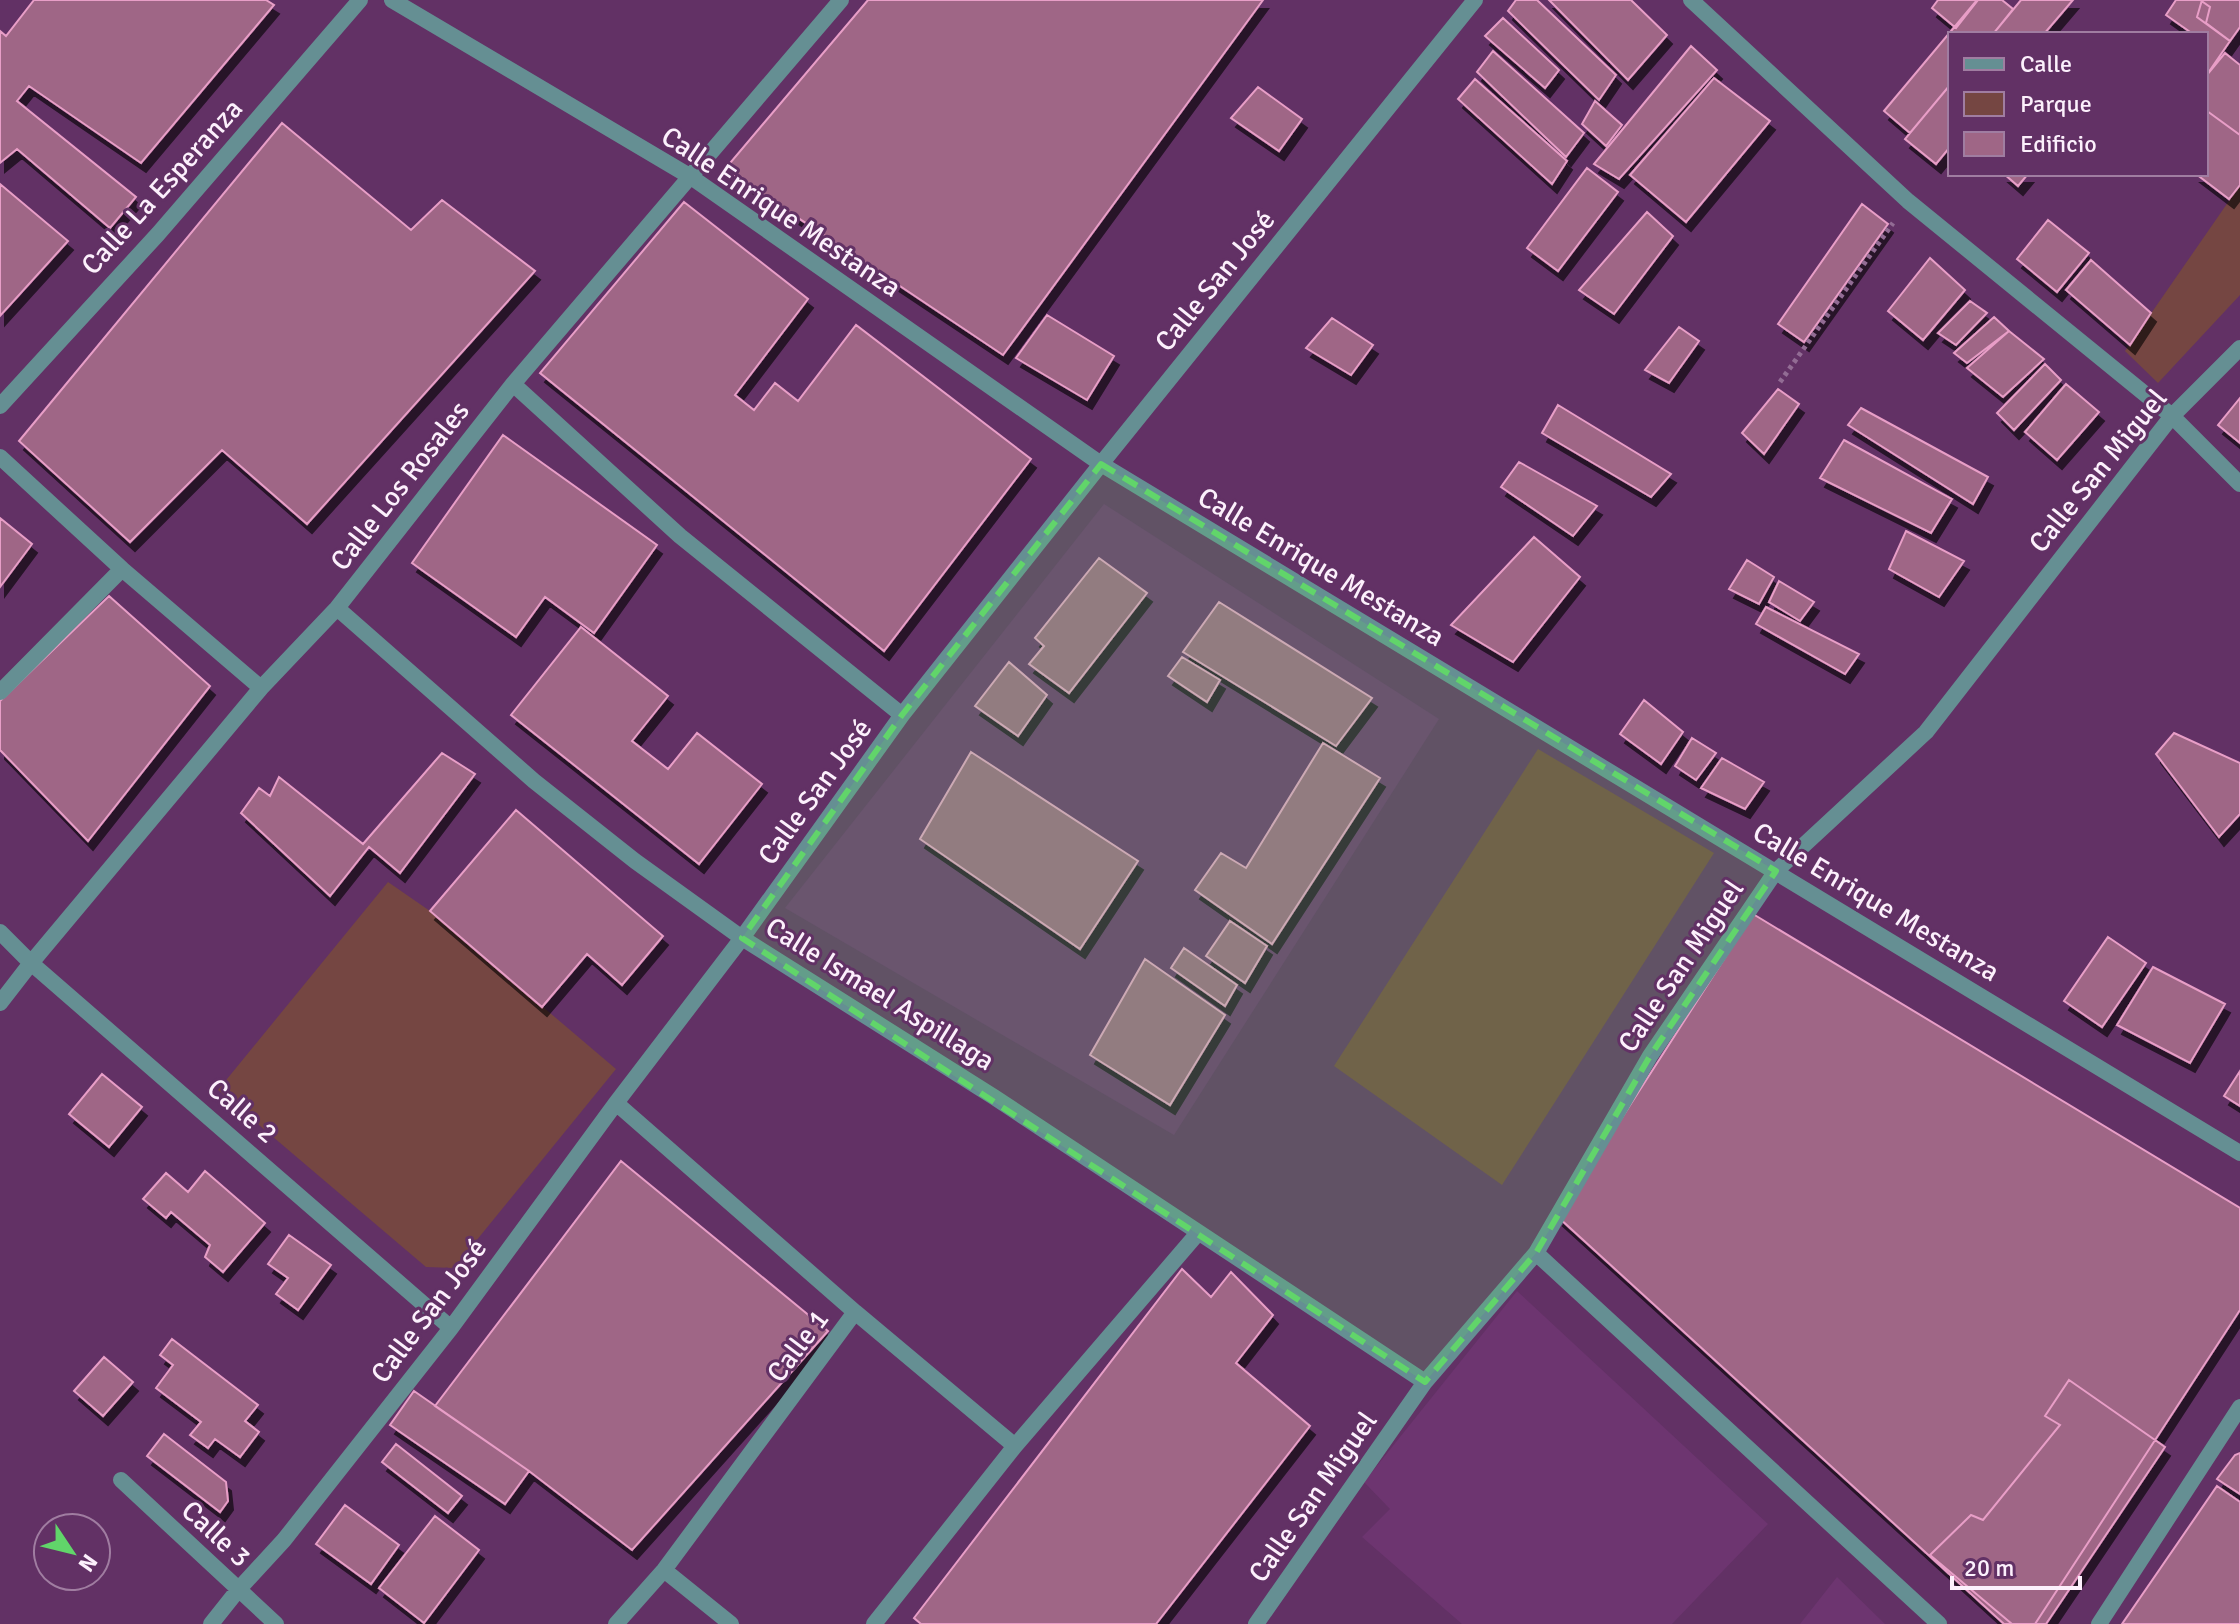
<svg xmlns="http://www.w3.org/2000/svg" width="2240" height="1624" font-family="Signika,sans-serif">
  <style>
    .built { fill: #6d3570 }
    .green { fill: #754642 }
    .building { fill: #9f6686; stroke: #e89ec7; stroke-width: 2; filter: url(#shadow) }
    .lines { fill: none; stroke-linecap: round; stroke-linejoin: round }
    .path { stroke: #926c94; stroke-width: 5; stroke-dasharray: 4 4; stroke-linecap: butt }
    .minor { stroke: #658f93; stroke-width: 16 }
    .marked { fill: #61d56a; fill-opacity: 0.2; stroke: #61d56a; stroke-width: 6; stroke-dasharray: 16 10; stroke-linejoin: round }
    .labels { text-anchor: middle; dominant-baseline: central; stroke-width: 6; stroke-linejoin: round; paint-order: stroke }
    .street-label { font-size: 28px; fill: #fcf0fc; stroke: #623165 }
  </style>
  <defs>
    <filter id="shadow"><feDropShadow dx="5" dy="9" stdDeviation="0" flood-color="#0009"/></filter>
  </defs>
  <rect width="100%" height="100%" fill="#623165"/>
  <path class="built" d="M1104,504L1439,719L1174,1135L785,908Z
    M1517,1291L1768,1524L1672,1624H1462L1362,1537L1390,1509L1364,1482Z
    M1837,1577L1885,1624H1800Z"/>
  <path class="green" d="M2240,185V295L2158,383L2125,351Z
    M1538,749L1714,853L1502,1185L1334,1066Z
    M388,882L430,911L616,1069L454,1268L426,1267L218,1090Z"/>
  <path class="building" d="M34,0H266L274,5L141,163L29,86L17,101L136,197L110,228L17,149L0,163V31L6,36Z
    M868,0H1263L1003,355L725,169Z
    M1516,0H1537L1616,75L1599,100L1508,11Z
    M1549,0H1631L1667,35L1628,80Z
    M1938,0H1978L1956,28L1932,8Z
    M1977,0H2002L2013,9L1993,34H1950V85L1910,133L1884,111Z
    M2021,0H2073L2044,34H1993Z
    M2176,0H2200L2210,7L2206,23L2230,41L2206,76V34H2193L2166,15Z
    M2202,0H2240V27L2230,41L2197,17Z
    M1503,18L1559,70L1545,88L1485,36Z
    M1691,46L1717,70L1619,179L1594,164Z
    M1493,51L1584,133L1566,157L1477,72Z
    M2225,53L2240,65V135L2207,111L2206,112V76Z
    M1714,78L1770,121L1686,222L1630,175Z
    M1475,79L1567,161L1552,184L1458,99Z
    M1950,85V147L1936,164L1905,139Z
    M1258,87L1302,119L1279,151L1231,118Z
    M1595,101L1622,125L1606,146L1582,124Z
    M2207,111L2240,135V185L2229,199L2196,174H2206Z
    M282,123L411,230L442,200L535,271L307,524L222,450L130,542L19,441Z
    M1587,168L1618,192L1558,271L1527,248Z
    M2004,174H2028L2018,186Z
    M0,184L68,241L0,316Z
    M684,202L808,299L735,395L754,410L775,383L798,401L856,325L1031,459L884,651L540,373Z
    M1862,204L1888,224L1804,342L1778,324Z
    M1647,212L1673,236L1614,314L1579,290Z
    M2048,220L2089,253L2057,292L2017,259Z
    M1930,258L1965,290L1923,340L1888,311Z
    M2091,260L2151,313L2130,345L2066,290Z
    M1970,301L1987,313L1956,345L1938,333Z
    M1047,315L1114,356L1087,400L1016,358Z
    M1994,317L2009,331L1967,363L1954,353Z
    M1332,318L1373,345L1351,375L1306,348Z
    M1679,327L1699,341L1669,383L1645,370Z
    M2009,331L2044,359L2003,397L1967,368Z
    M2045,364L2061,380L2014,430L1997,413Z
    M2066,384L2099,412L2057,460L2025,432Z
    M1778,389L1799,404L1764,454L1742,433Z
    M2240,398V443L2218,425Z
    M1558,405L1671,474L1651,497L1542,433Z
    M1861,408L1988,477L1973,504L1848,425Z
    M503,435L657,545L594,633L545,597L516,637L412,563Z
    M1844,440L1952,499L1931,533L1820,478Z
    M1519,462L1597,506L1573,536L1501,487Z
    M0,518L32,544L0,587Z
    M1906,531L1964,561L1939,597L1889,569Z
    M1534,537L1580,577L1513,662L1451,625Z
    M1099,558L1147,593L1069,693L1029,664L1044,646L1035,638Z
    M1747,560L1774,577L1759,604L1729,589Z
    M1779,581L1814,602L1800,621L1769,602Z
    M109,596L210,686L88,841L0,750V701Z
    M1219,602L1372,698L1336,746L1183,652Z
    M1766,607L1859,654L1845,674L1756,624Z
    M581,627L668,696L632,741L668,769L697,733L762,784L699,864L511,715Z
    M1182,657L1220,680L1207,702L1168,676Z
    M1009,662L1047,695L1018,736L975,706Z
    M1644,700L1683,732L1661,764L1620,734Z
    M2174,733L2240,763V814L2219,837L2156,754Z
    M1692,738L1716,753L1696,780L1675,766Z
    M1323,743L1380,778L1272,944L1195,890L1221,853L1246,868Z
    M971,752L1138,861L1080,949L920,839Z
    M442,753L475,774L400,873L369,847L330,896L241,813L259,788L270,796L279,777L363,844Z
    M1722,758L1764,782L1745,809L1701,788Z
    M516,810L663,936L622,985L587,954L542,1007L430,911Z
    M1753,914L2240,1208V1310L2035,1624H2004L1558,1217Z
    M1230,921L1267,946L1245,983L1206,956Z
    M2108,937L2146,963L2102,1027L2064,1001Z
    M1184,948L1237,985L1225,1006L1171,968Z
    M1145,959L1225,1015L1170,1105L1090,1055Z
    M2153,967L2225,1004L2190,1063L2117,1025Z
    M2240,1071V1106L2224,1096Z
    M102,1074L142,1107L109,1147L69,1114Z
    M621,1161L828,1331L632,1550L529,1471L435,1406Z
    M205,1171L265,1223L223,1272L205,1257L210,1245L171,1212L166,1218L143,1199L166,1173L188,1192Z
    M289,1235L331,1265L298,1310L276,1294L288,1278L268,1264Z
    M1182,1269L1211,1297L1231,1272L1273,1315L1236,1363L1310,1426L1156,1624H921L914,1618Z
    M172,1339L258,1405L245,1421L259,1432L240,1457L215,1439L208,1448L190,1435L201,1422L156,1388L173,1365L160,1355Z
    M104,1357L133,1382L103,1416L74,1391Z
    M2069,1380L2165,1447L2046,1624H2012L1930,1555L1971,1515L1983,1520L2060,1425L2045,1416Z
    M414,1391L529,1471L505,1504L390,1425Z
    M164,1434L226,1482L228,1501L220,1512L147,1456Z
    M396,1444L462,1496L448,1513L382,1462Z
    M2240,1453V1494L2217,1479L2235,1455Z
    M2217,1486L2240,1502V1624H2122Z
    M345,1505L399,1545L371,1584L316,1544Z
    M435,1516L479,1550L424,1623L379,1588Z"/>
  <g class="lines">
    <path class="path" d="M1780,382L1893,223"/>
    <path class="minor" d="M392,0L691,177L1101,464L2240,1153
      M1691,0L1908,201L2172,416L2240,484
      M513,384L680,536L902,715
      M0,406L158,234L360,0
      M0,457L122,569
      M337,608L534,781L635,861L742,938L994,1097L1425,1382
      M0,692L122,569L261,688
      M0,932L31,963L451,1328
      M0,1003L31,963L261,688L337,608L513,384L841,0
      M616,1103L855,1312L664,1570L616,1624
      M1536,1253L1939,1624
      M855,1312L1015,1446
      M121,1480L276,1624
      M664,1570L731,1624
      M211,1624L238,1590L284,1540L451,1328L616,1103L742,938L902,715L1101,464L1475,0
      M874,1624L1015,1446L1198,1233
      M1256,1624L1425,1382L1536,1253L1650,1056L1776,871L1926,732L2172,416L2240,348
      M2099,1624L2240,1407"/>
  </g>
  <path class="marked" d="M1101,464L1776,871L1650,1056L1536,1253L1425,1382L742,938L902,715Z"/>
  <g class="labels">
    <g class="street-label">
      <text transform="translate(162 187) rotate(-48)">Calle La Esperanza</text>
      <text transform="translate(781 212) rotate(34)">Calle Enrique Mestanza</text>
      <text transform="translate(1215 281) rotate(-51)">Calle San José</text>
      <text transform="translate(2098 471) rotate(-51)">Calle San Miguel</text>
      <text transform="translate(400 486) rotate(-52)">Calle Los Rosales</text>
      <text transform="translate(1321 567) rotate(31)">Calle Enrique Mestanza</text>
      <text transform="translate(815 792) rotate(-54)">Calle San José</text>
      <text transform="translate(1876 902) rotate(31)">Calle Enrique Mestanza</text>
      <text transform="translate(1681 966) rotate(-56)">Calle San Miguel</text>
      <text transform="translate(880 994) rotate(32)">Calle Ismael Aspillaga</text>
      <text transform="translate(242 1111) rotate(41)">Calle 2</text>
      <text transform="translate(429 1311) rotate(-53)">Calle San José</text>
      <text transform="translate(798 1346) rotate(-53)">Calle 1</text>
      <text transform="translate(1313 1497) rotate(-55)">Calle San Miguel</text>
      <text transform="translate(216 1534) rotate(43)">Calle 3</text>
    </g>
  </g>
  <rect x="1948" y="32" width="260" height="144" fill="#623165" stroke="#a07da1" stroke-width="2"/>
  <rect x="1964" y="58" width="40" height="12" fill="#658f93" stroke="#a07da1" stroke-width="2"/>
  <text x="2020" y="72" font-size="24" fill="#fcf0fc">Calle</text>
  <rect x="1964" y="92" width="40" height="24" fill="#754642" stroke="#a07da1" stroke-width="2"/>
  <text x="2020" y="112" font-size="24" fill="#fcf0fc">Parque</text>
  <rect x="1964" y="132" width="40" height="24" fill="#9f6686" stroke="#a07da1" stroke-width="2"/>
  <text x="2020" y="152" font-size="24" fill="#fcf0fc">Edificio</text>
  <g transform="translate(72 1552) rotate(125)"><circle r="38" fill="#623165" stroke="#a07da1" stroke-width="2"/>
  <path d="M0-6L14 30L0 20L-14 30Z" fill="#61d56a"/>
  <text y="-12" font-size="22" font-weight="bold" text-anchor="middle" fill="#fcf0fc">N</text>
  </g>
  <path d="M1952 1576v12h128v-12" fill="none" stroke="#fcf0fc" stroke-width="4"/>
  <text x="1964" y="1576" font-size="24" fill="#fcf0fc" stroke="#623165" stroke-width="6" paint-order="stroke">20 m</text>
</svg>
